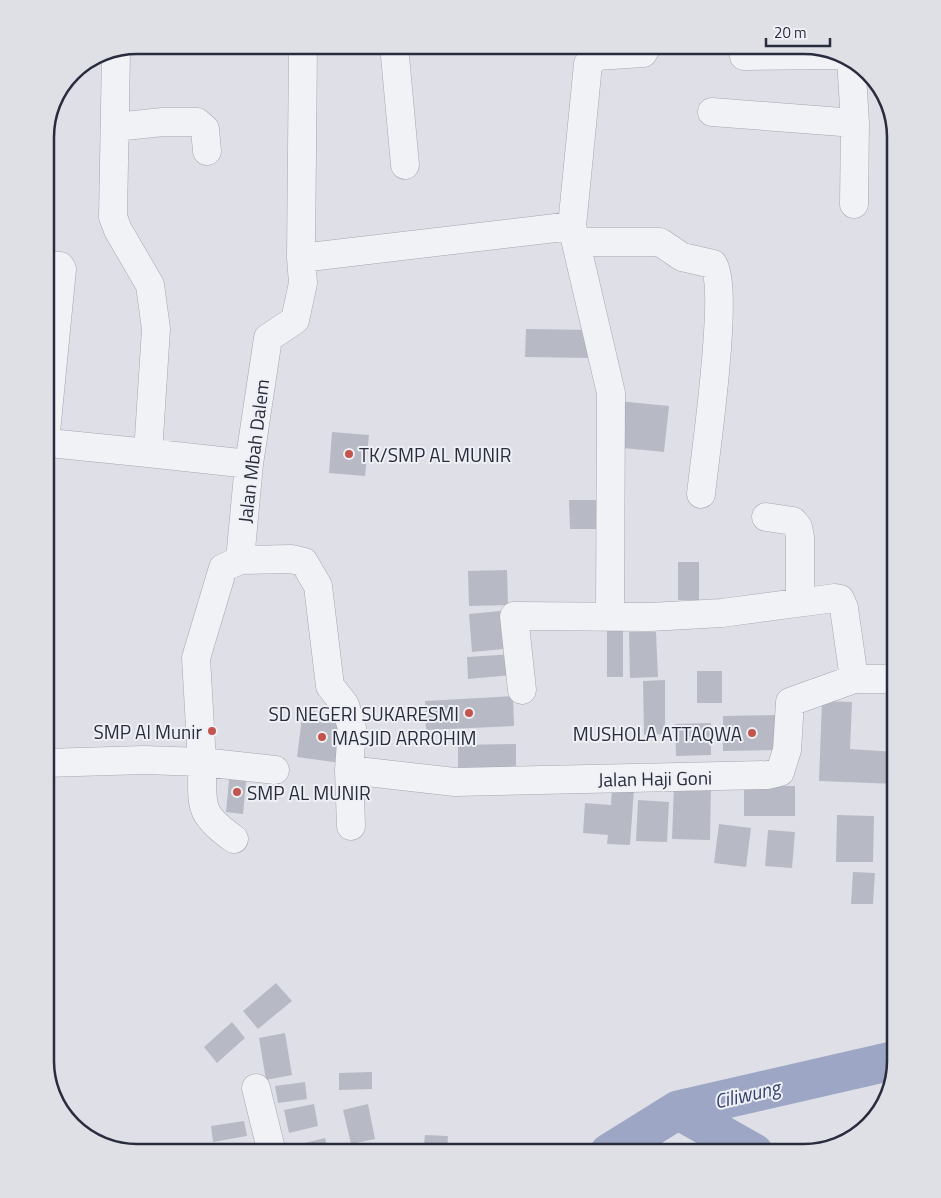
<svg xmlns="http://www.w3.org/2000/svg" width="941" height="1198" font-family="'Titillium Web',sans-serif">
  <style>
    .lines { fill: none; stroke-linecap: round; stroke-linejoin: round }
    .river { stroke: #9da7c5; stroke-width: 39 }
    .building { fill: #b7b9c4 }
    .minor-casing { stroke: #a5a6b1; stroke-width: 29 }
    .minor { stroke: #f1f2f6; stroke-width: 28 }
    .poi-dot { fill: #c4554d; stroke: #eef0f5; stroke-width: 2 }
    .labels { text-anchor: middle; dominant-baseline: central; stroke-width: 4; stroke-linejoin: round; paint-order: stroke }
    .street-label { font-size: 19px; fill: #292c3d; stroke: #eef0f5 }
    .poi-label { font-size: 19px; fill: #292c3d; stroke: #eef0f5; text-anchor: start }
    .water-label { font-size: 20px; font-style: italic; fill: #36436e; stroke: #eef0f5 }
    .rim { fill: none; stroke: #292c3d; stroke-width: 2.5 }
  </style>
  <rect width="100%" height="100%" fill="#dfe0e7"/>
  <g class="lines">
    <path class="river" d="M678,1110L754,1153
      M609,1153L678,1110L896,1060"/>
  </g>
  <path class="building" d="M526,329L594,330V358L525,357Z
    M618,401L669,406L664,452L613,447Z
    M332,432L369,435L365,476L329,473Z
    M569,500H605L606,529H570Z
    M678,562H699V600H678Z
    M507,570L508,605L469,606L468,571Z
    M511,610L514,648L472,652L469,614Z
    M607,629H623V677H607Z
    M629,632H656L658,677L630,678Z
    M512,654L513,675L468,679L467,657Z
    M697,671H722V703H697Z
    M665,680V734L644,735L643,681Z
    M513,696L514,726L426,730L425,701Z
    M822,701L852,702L850,749L896,752V784L819,781Z
    M303,710L347,716L341,763L297,757Z
    M780,715L781,750L723,751V716Z
    M711,723V755L676,756L675,724Z
    M516,744V771L458,772V745Z
    M230,770L247,771L243,814L226,812Z
    M674,785L711,786L710,840L672,839Z
    M744,786H795V816H744Z
    M612,787L634,789L630,845L607,844L608,835L583,833L585,803L611,805Z
    M638,800L669,802L667,842L636,841Z
    M837,815L874,816L873,862H836Z
    M719,824L751,828L746,867L714,863Z
    M768,830L795,832L792,868L765,866Z
    M853,872L875,873L873,904H851Z
    M276,983L292,1001L258,1029L243,1011Z
    M232,1022L245,1038L217,1063L204,1047Z
    M285,1033L292,1075L266,1080L259,1038Z
    M372,1072V1089L339,1090V1073Z
    M305,1082L307,1099L278,1103L275,1086Z
    M314,1104L318,1126L289,1133L284,1110Z
    M368,1104L375,1139L351,1144L343,1110Z
    M244,1121L247,1136L213,1142L211,1126Z
    M425,1135L448,1136L447,1153H423Z
    M325,1138L329,1153H295L293,1146Z
    M255,1149V1153H225V1151Z"/>
  <g class="lines">
    <g class="minor-casing">
      <path id="minor" d="M394,45L405,165
        M116,53L113,217L118,230L150,285L156,329L148,453L249,464
        M744,56L844,55
        M851,59L855,123L854,204
        M712,112L855,123
        M115,127L163,122H197L205,129L207,151
        M576,242H660L682,257L713,264C730,289 705,455 701,494
        M301,258L303,45
        M45,266H60L62,269L46,432L50,441L59,444L148,453
        M766,517L793,521L798,527L800,537V602
        M240,560L291,559L304,562L318,586L330,686L345,705L352,728L349,770L351,826
        M610,615L611,393L572,226L588,64L597,56L643,53L648,45
        M522,690L514,616L650,617L722,613L835,598L840,599L844,608L854,679
        M45,763L144,760L202,762L196,658L223,568L240,560L249,464L268,338L295,320L303,283L301,258L572,226
        M349,770L455,782L768,775L780,772L787,750L790,702L854,679H896
        M234,839C196,812 203,805 202,762L275,770
        M256,1088L272,1153"/>
    </g>
    <use href="#minor" class="minor"/>
  </g>
  <g class="poi-dot">
    <circle cx="349" cy="454" r="5"/>
    <circle cx="469" cy="713" r="5"/>
    <circle cx="212" cy="731" r="5"/>
    <circle cx="752" cy="733" r="5"/>
    <circle cx="322" cy="737" r="5"/>
    <circle cx="237" cy="792" r="5"/>
  </g>
  <g class="labels">
    <g class="street-label">
      <text transform="translate(253 451) rotate(-83)">Jalan Mbah Dalem</text>
      <text transform="translate(655 778) rotate(-1)">Jalan Haji Goni</text>
    </g>
    <g class="poi-label">
      <text x="359" y="454">TK/SMP AL MUNIR</text>
      <text x="459" y="713" text-anchor="end">SD NEGERI SUKARESMI</text>
      <text x="202" y="731" text-anchor="end">SMP Al Munir</text>
      <text x="742" y="733" text-anchor="end">MUSHOLA ATTAQWA</text>
      <text x="332" y="737">MASJID ARROHIM</text>
      <text x="247" y="792">SMP AL MUNIR</text>
    </g>
    <g class="water-label">
      <text transform="translate(747 1094) rotate(-13)">Ciliwung</text>
    </g>
  </g>
  <path d="M0 0H941V1198H0ZM137 54H804A83 83 0 0 1 887 137V1061A83 83 0 0 1 804 1144H137A83 83 0 0 1 54 1061V137A83 83 0 0 1 137 54Z" fill="#dee0e6" fill-rule="evenodd"/>
  <path class="rim" d="M137 54H804A83 83 0 0 1 887 137V1061A83 83 0 0 1 804 1144H137A83 83 0 0 1 54 1061V137A83 83 0 0 1 137 54Z"/>
  <path d="M766 38v8h64v-8" fill="none" stroke="#292c3d" stroke-width="2.5"/>
  <text x="774" y="38" font-size="15" fill="#292c3d" stroke="#eef0f5" stroke-width="4" paint-order="stroke">20 m</text>
</svg>
